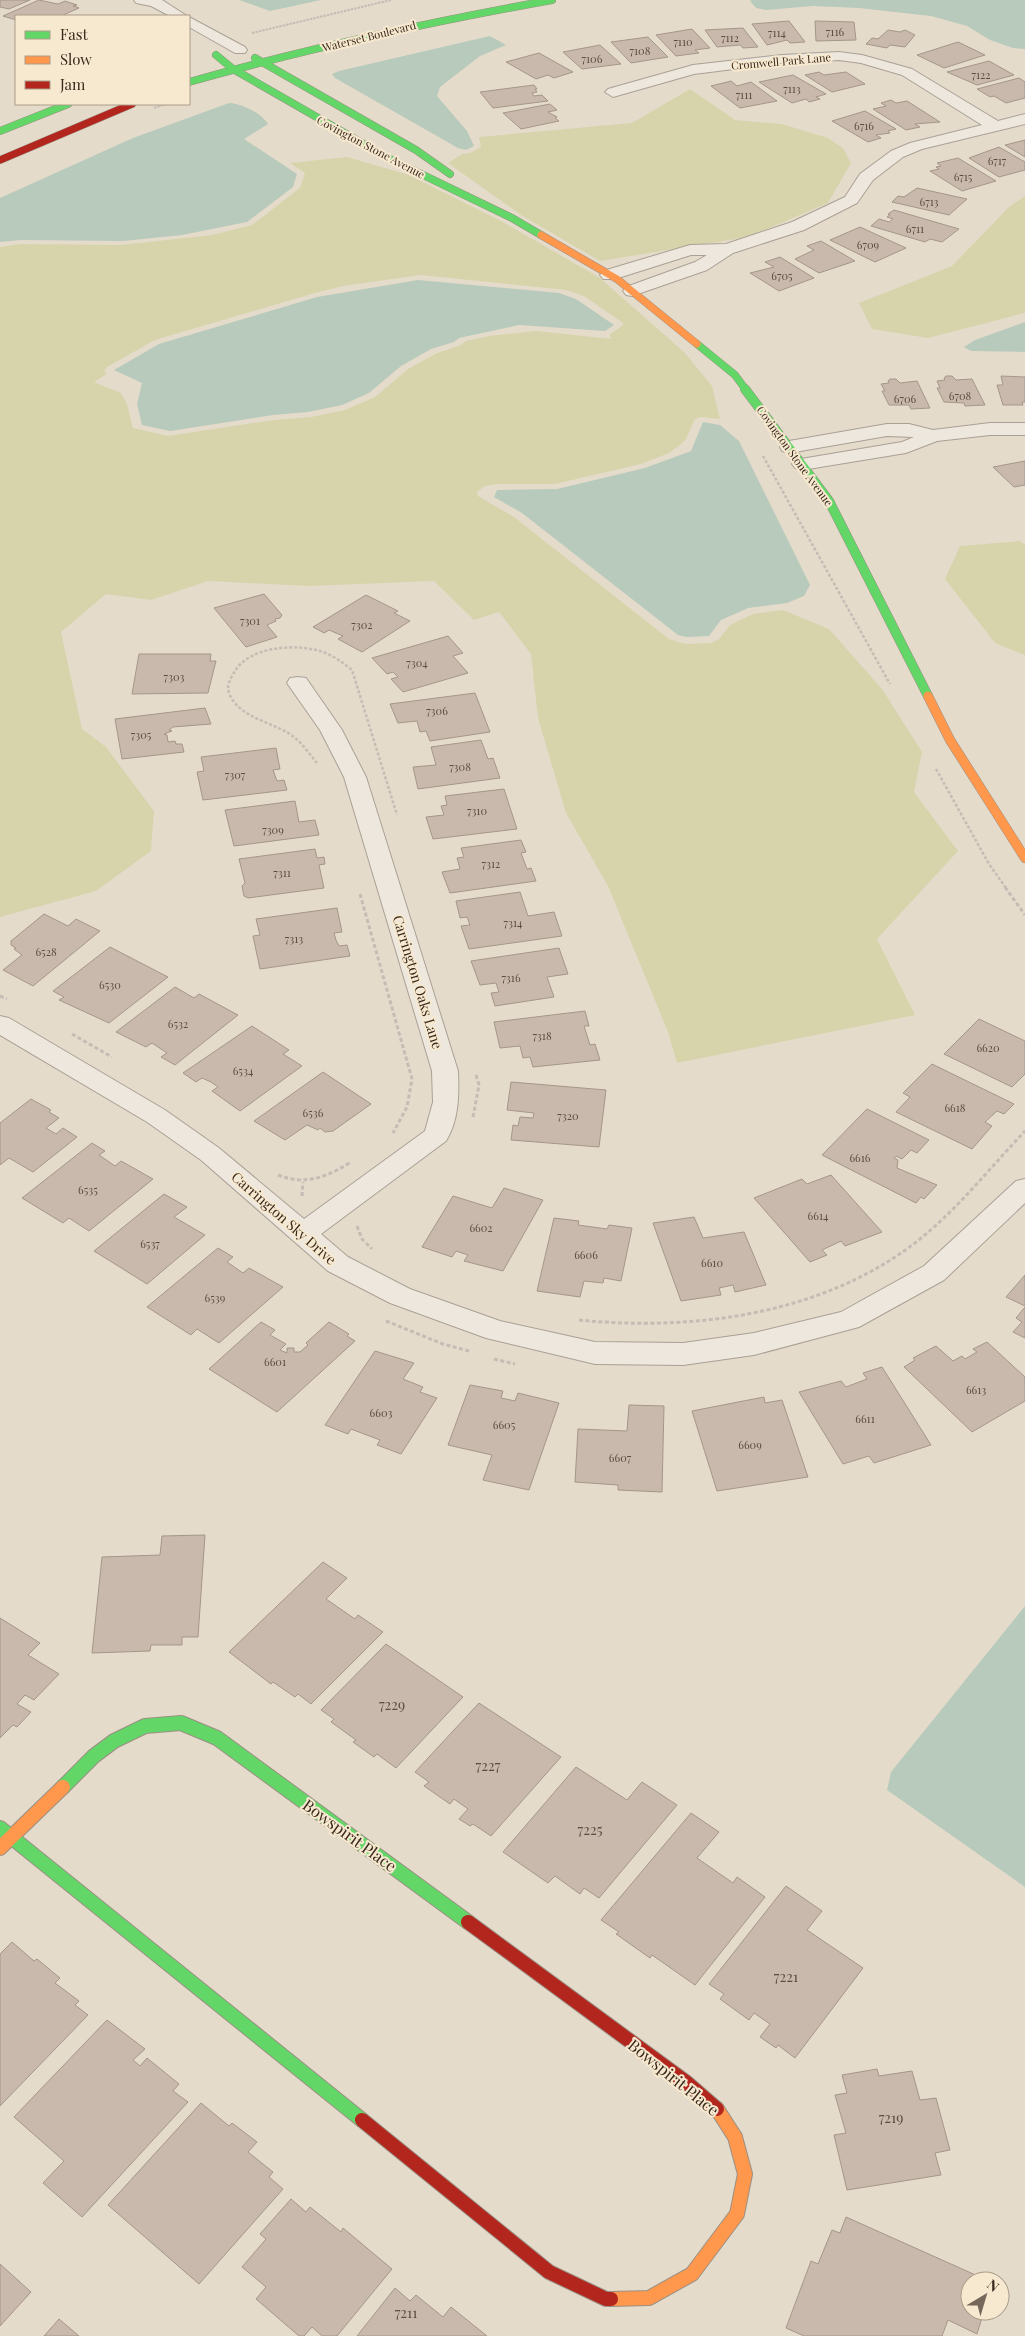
<svg xmlns="http://www.w3.org/2000/svg" width="1025" height="2336" font-family="'Playfair Display',serif">
  <style>
    .green { fill: #d7d4ac; fill-rule: evenodd }
    .water { fill: #b7cabc }
    .building { fill: #c9b9ac; stroke: #a5968a }
    .lines { fill: none; stroke-linecap: round; stroke-linejoin: round }
    .street-casing { stroke: #aaa095; stroke-width: 2 }
    .fast-far2-casing { stroke: #9a9084; stroke-width: 8 }
    .fast-far1-casing { stroke: #9a9084; stroke-width: 10 }
    .fast-casing { stroke: #9a9084; stroke-width: 16 }
    .slow-far2-casing { stroke: #9a9084; stroke-width: 8 }
    .slow-far1-casing { stroke: #9a9084; stroke-width: 10 }
    .slow-casing { stroke: #9a9084; stroke-width: 16 }
    .jam-far1-casing { stroke: #9a9084; stroke-width: 8 }
    .jam-casing { stroke: #9a9084; stroke-width: 16 }
    .path-far2 { stroke: #c5bdb4; stroke-width: 2; stroke-dasharray: 2.5 1; stroke-linecap: butt }
    .path-far1 { stroke: #c5bdb4; stroke-width: 2.5; stroke-dasharray: 3 2; stroke-linecap: butt }
    .path { stroke: #c5bdb4; stroke-width: 3; stroke-dasharray: 4 2.5; stroke-linecap: butt }
    .street { fill: #ede7dd; fill-rule: evenodd }
    .fast-far2 { stroke: #63d668; stroke-width: 7 }
    .fast-far1 { stroke: #63d668; stroke-width: 9 }
    .fast { stroke: #63d668; stroke-width: 14 }
    .slow-far2 { stroke: #ff974d; stroke-width: 7 }
    .slow-far1 { stroke: #ff974d; stroke-width: 9 }
    .slow { stroke: #ff974d; stroke-width: 14 }
    .jam-far1 { stroke: #b3261e; stroke-width: 7 }
    .jam { stroke: #b3261e; stroke-width: 14 }
    .labels { text-anchor: middle; dominant-baseline: central; stroke-width: 4; stroke-linejoin: round; paint-order: stroke }
    .number-label { font-size: 11px; fill: #5d4c40 }
    .far-street-label { font-size: 11px; fill: #39281c; stroke: #f7e9d0 }
    .street-label { font-size: 14px; fill: #39281c; stroke: #f7e9d0 }
    .near-number-label { font-size: 14px; fill: #5d4c40 }
    .near-street-label { font-size: 16px; fill: #39281c; stroke: #f7e9d0 }
  </style>
  <rect width="100%" height="100%" fill="#e5dbcb"/>
  <path class="green" d="M690,89L735,120L782,124L828,138L843,148L851,163L828,203L760,232L742,238L600,261L521,215L448,163L462,154L470,153L481,147L479,137L632,123Z
    M347,157L409,175L503,222L600,278L684,352L712,386L720,419L701,417L695,419L686,439L681,444L669,453L641,464L555,484H498L485,486L477,492L478,496L514,517L669,639L685,644L712,643L719,639L730,625L753,614L783,610L829,629L882,689L922,752L914,792L958,851L877,939L915,1015L677,1063L668,1032L608,886L566,813L538,718L531,654L499,612L474,620L434,581L308,586L208,581L151,600L106,594L61,632L82,729L106,747L154,811L151,851L96,891L0,917V247L20,244L121,245L212,235L252,225L300,188L305,173L290,163ZM421,275L566,290L584,296L623,323V325L609,335L612,339L536,331L489,336L466,341L459,346L437,353L408,369L375,397L345,410L311,417L273,420L168,436L133,428L127,404L121,393L94,382L107,374L104,371L107,367L155,340L315,293L343,286Z
    M1025,196V313L928,338L872,329L859,303L952,266L1010,206Z
    M1020,541L1025,545V655L995,643L945,579L960,546Z"/>
  <path class="water" d="M239,0H321L270,11Z
    M752,0H1025V49L1013,48L990,40L967,26L931,16L859,8L813,6L766,10L756,8L750,1Z
    M490,36L506,45L480,56L440,87L437,96L467,131L474,146L466,150L458,148L335,78L332,74L339,71Z
    M229,103C243,104 261,113 268,124L244,139L297,174L293,187L247,222L182,235L123,241L21,240L0,242V198L133,138Z
    M418,280L559,293L576,299L614,325L605,331L519,325L459,338L454,342L431,349L401,366L369,393L342,405L308,412L273,415L170,431L142,425L137,404L142,383L114,370L159,344L317,297Z
    M1025,322V352L971,351L964,347L975,340Z
    M703,422L720,425L739,441L810,585L804,596L787,603L748,608L721,620L709,636L687,637L678,635L522,513L494,497L497,490L557,489L645,468L691,451Z
    M1025,1606V1887L887,1790L891,1772Z"/>
  <path class="building" d="M0,0H30L9,9L0,7Z
    M39,0L58,4L65,1L77,5L73,6L79,8L61,16H16V20L3,16Z
    M789,21L805,42L790,43L787,40L767,45L752,24Z
    M815,21L854,22L856,40L816,41Z
    M743,28L758,47L743,48L740,45L717,47L705,30Z
    M692,29L710,48L695,50L699,53L676,56L656,35Z
    M888,30L900,32L905,30L915,35L905,47L890,45L887,48L866,44L872,38L878,39Z
    M648,37L668,57L631,63L611,42Z
    M958,42L985,55L944,68L917,55Z
    M600,45L621,64L582,69L563,52Z
    M539,53L573,72L554,78L548,75L536,79L506,62Z
    M989,61L1014,75L977,85L947,72Z
    M819,72L824,75L846,72L865,84L832,92L805,75Z
    M793,75L826,94L816,97L820,99L809,102L806,99L792,103L759,82Z
    M1019,78L1025,82V98L1006,103L994,96L990,97L977,89Z
    M731,81L737,86L751,82L777,101L740,108L711,86Z
    M534,85L537,89H535L537,92L532,93L534,96L542,95L548,101L493,108L480,92Z
    M891,100L896,103L907,101L940,122L915,124L920,127L906,130L873,109L886,106L881,103Z
    M550,104L557,110L548,112L557,117L555,118L559,121L521,129L503,113Z
    M865,111L896,129L888,131L890,133L876,135L881,138L868,142L832,121Z
    M1025,140V157L1005,145Z
    M999,147L1025,162V170L999,177L969,158Z
    M958,158L996,181L962,191L930,171L939,169L936,167L941,166L937,163Z
    M917,188L967,199L949,215L892,202L898,196L904,197Z
    M894,210L959,229L942,242L930,239L925,242L871,226L879,219L889,222L893,219L887,217L890,215L888,214Z
    M860,227L906,248L875,262L830,240Z
    M821,241L855,261L819,273L795,259L814,250L807,246Z
    M780,257L814,278L779,291L750,273L774,267L765,262Z
    M946,376H952L956,380L972,379L985,405L965,406L964,403L944,402L937,388H940L937,381L945,380L944,378Z
    M1001,376L1025,377V402H1022L1023,405H1003L997,385H1003Z
    M890,379H896L900,383L917,381L930,408L911,409L909,405H889L882,391H885L881,384L889,383L888,381Z
    M1025,461V485L1014,487L993,467Z
    M264,594L282,615L280,618L275,619L276,621L267,625L277,637L246,647L214,608Z
    M366,595L398,611L394,613L410,621L362,652L338,639L343,636L329,630L324,633L313,627Z
    M448,636L463,653L453,656L468,673L403,692L391,679L398,677L393,672L387,674L372,658Z
    M139,654H211L210,661H216L208,693L132,694Z
    M475,693L490,732L430,741L426,731L420,732L417,721L398,723L390,704Z
    M205,708L211,724L173,727L169,730L172,731L164,734L167,735L168,742L175,741L176,744H182L184,752L122,759L115,719Z
    M481,740L488,759L493,758L500,778L418,789L413,767L436,765L431,747Z
    M276,748L280,769L273,770L277,781L284,780L287,790L203,800L197,772L204,771L201,757Z
    M504,789L517,829L433,839L426,817L444,815L441,806L447,805L445,796Z
    M295,801L299,822L315,820L319,835L234,846L225,810Z
    M521,840L526,852L521,853L527,869L531,868L536,881L450,893L442,872L460,869L457,858L464,857L461,848Z
    M315,849L317,858L324,857L325,864L319,865L324,888L248,898L244,896L242,886L245,883L239,859Z
    M520,892L528,916L554,912L562,936L469,949L461,926L470,925L467,917L460,918L456,901Z
    M337,908L342,932L334,933L336,940L339,946L347,945L350,956L260,969L253,936L260,935L256,919Z
    M44,914L68,926L76,919L100,931L33,986L3,970L22,955L14,949L16,948L11,945V941Z
    M110,947L168,977L109,1023L59,1000L64,997L53,991Z
    M559,948L568,974L547,977L554,997L495,1006L491,993L499,992L496,983L480,985L471,961Z
    M175,987L194,998L199,994L238,1015L175,1065L161,1057L167,1053L152,1043L146,1047L116,1032Z
    M585,1011L589,1026H584L590,1045L595,1044L600,1060L533,1067L530,1057L523,1058L520,1046L500,1048L494,1022Z
    M979,1019L1025,1041V1074L1012,1087L944,1054Z
    M252,1026L289,1050L283,1054L302,1066L240,1111L212,1091L218,1087L211,1082L202,1078L196,1082L183,1073Z
    M932,1064L1014,1104L1004,1114L997,1111L985,1122L992,1126L972,1149L896,1112L910,1097L903,1093Z
    M323,1072L371,1104L333,1131L325,1132L320,1128L318,1130L307,1125L285,1140L254,1121Z
    M511,1082L606,1090L599,1147L511,1140L513,1125L518,1126L520,1117L533,1118L534,1113L507,1110Z
    M31,1099L51,1110L49,1112L59,1118L46,1128L56,1134L63,1128L77,1137L33,1172L9,1158L0,1165V1123Z
    M867,1109L929,1140L917,1153L911,1150L902,1159L896,1156L894,1158L898,1160L897,1168L937,1185L924,1199L921,1197L916,1203L822,1155Z
    M92,1143L105,1151L99,1155L115,1166L121,1161L153,1179L89,1231L69,1218L63,1223L22,1198Z
    M831,1175L882,1232L845,1246L841,1241L822,1250L827,1255L810,1262L754,1198L802,1179L807,1184Z
    M504,1188L543,1200L503,1271L464,1261L468,1255L456,1251L452,1257L422,1247L453,1196L492,1208Z
    M164,1194L187,1207L174,1217L205,1235L147,1284L94,1251Z
    M694,1217L703,1238L744,1232L766,1285L735,1292L733,1285L719,1288L721,1295L681,1301L653,1223Z
    M554,1218L579,1221L578,1225L607,1229L609,1225L632,1228L621,1281L604,1278L603,1283L584,1281L580,1297L537,1291Z
    M218,1248L233,1257L227,1262L243,1273L249,1268L283,1287L219,1343L197,1329L191,1335L147,1307Z
    M1025,1275V1306L1006,1297Z
    M1025,1307V1338L1013,1332L1022,1322L1016,1318Z
    M261,1322L275,1330L270,1335L286,1344L280,1350L287,1353V1348H294V1352H300L308,1345L306,1343L329,1322L349,1334L347,1336L355,1341L277,1412L209,1369Z
    M987,1342L1025,1377V1401L972,1432L904,1367L915,1360L913,1358L936,1346L953,1361L962,1356L965,1359L977,1352L973,1349Z
    M375,1351L414,1363L403,1379L423,1387L420,1392L437,1398L401,1454L377,1445L380,1440L351,1429L348,1434L325,1425Z
    M882,1367L931,1445L874,1463L869,1456L843,1464L799,1392L841,1381L846,1387L867,1379L863,1373Z
    M470,1385L503,1391L501,1398L515,1401L518,1393L559,1403L529,1490L483,1480L492,1455L448,1445Z
    M764,1397L765,1403L782,1400L808,1477L717,1491L692,1411Z
    M629,1405L664,1406L662,1492L618,1490V1485L575,1482L578,1429L627,1431Z
    M205,1535L198,1637H182V1645H151L150,1651L92,1653L102,1557L160,1555L162,1536Z
    M323,1562L347,1578L326,1599L355,1619L358,1615L383,1632L311,1704L298,1694L295,1697L273,1682L271,1684L229,1652Z
    M0,1618L40,1643L28,1655L59,1674L34,1700L25,1695L17,1704L31,1712L17,1727L13,1725L0,1738Z
    M386,1644L463,1697L396,1768L377,1754L374,1757L353,1742L356,1740L331,1722L334,1719L321,1710Z
    M479,1703L561,1757L491,1836L473,1824L470,1826L459,1819L468,1809L454,1799L450,1804L424,1786L429,1782L415,1772Z
    M576,1767L627,1800L642,1782L677,1805L599,1898L584,1888L580,1894L555,1876L548,1883L503,1852Z
    M691,1813L719,1832L697,1858L733,1883L737,1877L765,1897L695,1985L652,1955L650,1958L616,1934L619,1932L601,1920Z
    M786,1886L822,1911L807,1930L863,1968L795,2058L778,2045L776,2048L760,2037L770,2024L754,2013L749,2020L720,1999L724,1994L709,1984Z
    M12,1942L34,1961L37,1959L60,1978L55,1983L79,2001L75,2005L88,2015L0,2106V1954Z
    M107,2020L145,2049L133,2060L140,2066L147,2058L179,2084L173,2091L188,2102L82,2217L43,2183L64,2161L14,2117Z
    M877,2069L879,2076L912,2071L920,2100L936,2098L950,2150L935,2153L941,2175L847,2190L834,2135L846,2133L835,2095L847,2093L842,2075Z
    M201,2103L229,2126L232,2123L257,2142L248,2152L273,2172L269,2177L283,2189L199,2284L108,2205Z
    M291,2199L306,2212L310,2207L341,2232L343,2228L392,2269L337,2336H322L312,2327L304,2336H299L256,2299L266,2287L242,2267L266,2239L260,2234Z
    M846,2217L989,2281H970V2311H984L977,2334L948,2320L942,2336H804L786,2328L811,2261L818,2264L832,2230L840,2233Z
    M0,2264L31,2292L0,2326Z
    M395,2288L410,2301L416,2295L443,2317L451,2307L487,2336H357Z
    M59,2319L79,2336H44Z"/>
  <g class="lines">
    <g class="street-casing">
      <path id="street" d="M134,0H162L187,16H170L151,6L136,3Z
        M189,17L245,47L247,50L245,53H235L189,27Z
        M839,52L862,55L912,69L998,121L1025,114V124L922,149L903,157L873,180L857,203L804,230L733,253L707,270L632,296L626,295L623,291L626,287L695,262L707,255H691L615,279H603L600,275L603,271L690,245L726,244L792,222L845,197L860,174L891,151L910,143L982,125L902,75L861,63L839,60L782,63L694,74L613,97L605,92L608,89L693,65L782,55Z
        M990,423H1025V435H990L937,441L906,453L802,470L795,468L792,464L795,460L902,442L914,437L887,436L789,453L782,451L780,447L782,443L789,441L887,424H909L933,430Z
        M298,677L306,678L342,730L366,777L458,1071C459,1095 459,1120 446,1141L321,1234L348,1257L410,1289L500,1321L595,1342L683,1343L754,1333L841,1312L924,1266L1016,1181L1025,1179V1203L944,1280L859,1327L754,1355L683,1365L595,1364L486,1338L390,1303L328,1271L201,1160L147,1122L0,1035V1016L9,1018L165,1110L219,1148L304,1219L425,1131L433,1102L432,1071L344,777L320,730L287,683L290,678Z"/>
    </g>
    <g class="fast-far2-casing">
      <path id="fast-far2" d="M216,55L233,69L388,158L512,218L541,235
        M255,58L416,150L450,174
        M189,82C308,48 430,22 552,0
        M0,131L68,104
        M697,344L735,375L746,390"/>
    </g>
    <g class="fast-far1-casing">
      <path id="fast-far1" d="M745,389L829,501L928,696"/>
    </g>
    <g class="fast-casing">
      <path id="fast" d="M63,1787L94,1756L114,1741L145,1726L181,1723L217,1738L468,1922
        M0,1828L362,2120"/>
    </g>
    <g class="slow-far2-casing">
      <path id="slow-far2" d="M541,235L617,279L697,344"/>
    </g>
    <g class="slow-far1-casing">
      <path id="slow-far1" d="M928,696L950,740L1025,858"/>
    </g>
    <g class="slow-casing">
      <path id="slow" d="M0,1848L63,1787
        M611,2299L649,2298L692,2274L737,2214L745,2174L735,2137L717,2109"/>
    </g>
    <g class="jam-far1-casing">
      <path id="jam-far1" d="M0,160L132,104"/>
    </g>
    <g class="jam-casing">
      <path id="jam" d="M468,1922L687,2083L717,2109
        M362,2120L549,2272L606,2299H611"/>
    </g>
    <path class="path-far2" d="M252,33L391,0
      M154,108L165,104"/>
    <path class="path-far1" d="M763,456L890,684
      M317,763C310,755 303,744 294,737C275,722 239,719 229,693C226,685 231,678 235,671C250,646 297,643 323,652C334,656 343,663 352,670L397,815
      M936,769L989,864L1006,888"/>
    <path class="path" d="M1005,887L1025,915
      M360,894L412,1079L407,1107L393,1133
      M0,996L7,999
      M72,1034L112,1057
      M473,1117L479,1085L476,1075
      M278,1175C305,1186 327,1177 351,1162
      M302,1196L303,1182
      M357,1226L362,1239L372,1249
      M579,1320C689,1331 811,1316 904,1251C950,1219 986,1172 1025,1131
      M386,1321L443,1344L469,1351
      M494,1359L515,1364"/>
    <use href="#street" class="street"/>
    <use href="#fast-far2" class="fast-far2"/>
    <use href="#fast-far1" class="fast-far1"/>
    <use href="#fast" class="fast"/>
    <use href="#slow-far2" class="slow-far2"/>
    <use href="#slow-far1" class="slow-far1"/>
    <use href="#slow" class="slow"/>
    <use href="#jam-far1" class="jam-far1"/>
    <use href="#jam" class="jam"/>
  </g>
  <g class="labels">
    <g class="number-label">
      <text x="835" y="31">7116</text>
      <text x="777" y="32">7114</text>
      <text x="730" y="37">7112</text>
      <text x="683" y="41">7110</text>
      <text x="640" y="50">7108</text>
      <text x="592" y="58">7106</text>
      <text x="981" y="74">7122</text>
      <text x="792" y="88">7113</text>
      <text x="744" y="94">7111</text>
      <text x="864" y="125">6716</text>
      <text x="997" y="160">6717</text>
      <text x="963" y="176">6715</text>
      <text x="929" y="201">6713</text>
      <text x="915" y="228">6711</text>
      <text x="868" y="244">6709</text>
      <text x="782" y="275">6705</text>
      <text x="960" y="395">6708</text>
      <text x="905" y="398">6706</text>
      <text x="250" y="620">7301</text>
      <text x="362" y="624">7302</text>
      <text x="417" y="662">7304</text>
      <text x="174" y="676">7303</text>
      <text x="437" y="710">7306</text>
      <text x="141" y="734">7305</text>
      <text x="460" y="766">7308</text>
      <text x="235" y="774">7307</text>
      <text x="477" y="810">7310</text>
      <text x="273" y="829">7309</text>
      <text x="491" y="863">7312</text>
      <text x="282" y="872">7311</text>
      <text x="513" y="922">7314</text>
      <text x="294" y="938">7313</text>
      <text x="46" y="951">6528</text>
      <text x="511" y="977">7316</text>
      <text x="110" y="984">6530</text>
      <text x="178" y="1023">6532</text>
      <text x="542" y="1035">7318</text>
      <text x="988" y="1047">6620</text>
      <text x="243" y="1070">6534</text>
      <text x="955" y="1107">6618</text>
      <text x="313" y="1112">6536</text>
      <text x="568" y="1115">7320</text>
      <text x="860" y="1157">6616</text>
      <text x="88" y="1189">6535</text>
      <text x="818" y="1215">6614</text>
      <text x="481" y="1227">6602</text>
      <text x="150" y="1243">6537</text>
      <text x="586" y="1254">6606</text>
      <text x="712" y="1262">6610</text>
      <text x="215" y="1297">6539</text>
      <text x="275" y="1361">6601</text>
      <text x="976" y="1389">6613</text>
      <text x="381" y="1412">6603</text>
      <text x="865" y="1418">6611</text>
      <text x="504" y="1424">6605</text>
      <text x="750" y="1444">6609</text>
      <text x="620" y="1457">6607</text>
    </g>
    <g class="far-street-label">
      <text transform="translate(369 36) rotate(-14)">Waterset Boulevard</text>
      <text transform="translate(781 61) rotate(-5)">Cromwell Park Lane</text>
      <text transform="translate(371 147) rotate(28)">Covington Stone Avenue</text>
      <text transform="translate(795 456) rotate(54)">Covington Stone Avenue</text>
    </g>
    <g class="street-label">
      <text transform="translate(418 982) rotate(73)">Carrington Oaks Lane</text>
      <text transform="translate(284 1218) rotate(41)">Carrington Sky Drive</text>
    </g>
    <g class="near-number-label">
      <text x="392" y="1704">7229</text>
      <text x="488" y="1765">7227</text>
      <text x="590" y="1829">7225</text>
      <text x="786" y="1976">7221</text>
      <text x="891" y="2117">7219</text>
      <text x="406" y="2312">7211</text>
    </g>
    <g class="near-street-label">
      <text transform="translate(350 1835) rotate(36)">Bowspirit Place</text>
      <text transform="translate(674 2077) rotate(39)">Bowspirit Place</text>
    </g>
  </g>
  <rect x="15" y="15" width="175" height="90" fill="#f7e9d0" stroke="#ab9c88"/>
  <rect x="25" y="31" width="25" height="8" fill="#63d668" stroke="#ab9c88"/>
  <text x="60" y="40" font-size="15" fill="#39281c">Fast</text>
  <rect x="25" y="56" width="25" height="8" fill="#ff974d" stroke="#ab9c88"/>
  <text x="60" y="65" font-size="15" fill="#39281c">Slow</text>
  <rect x="25" y="81" width="25" height="8" fill="#b3261e" stroke="#ab9c88"/>
  <text x="60" y="90" font-size="15" fill="#39281c">Jam</text>
  <g transform="translate(985 2296) rotate(38)"><circle r="24" fill="#f7e9d0" stroke="#ab9c88"/>
  <path d="M0-4L9 19L0 12L-9 19Z" fill="#756759"/>
  <text y="-8" font-size="14" font-weight="bold" text-anchor="middle" fill="#39281c">N</text>
  </g>
</svg>
